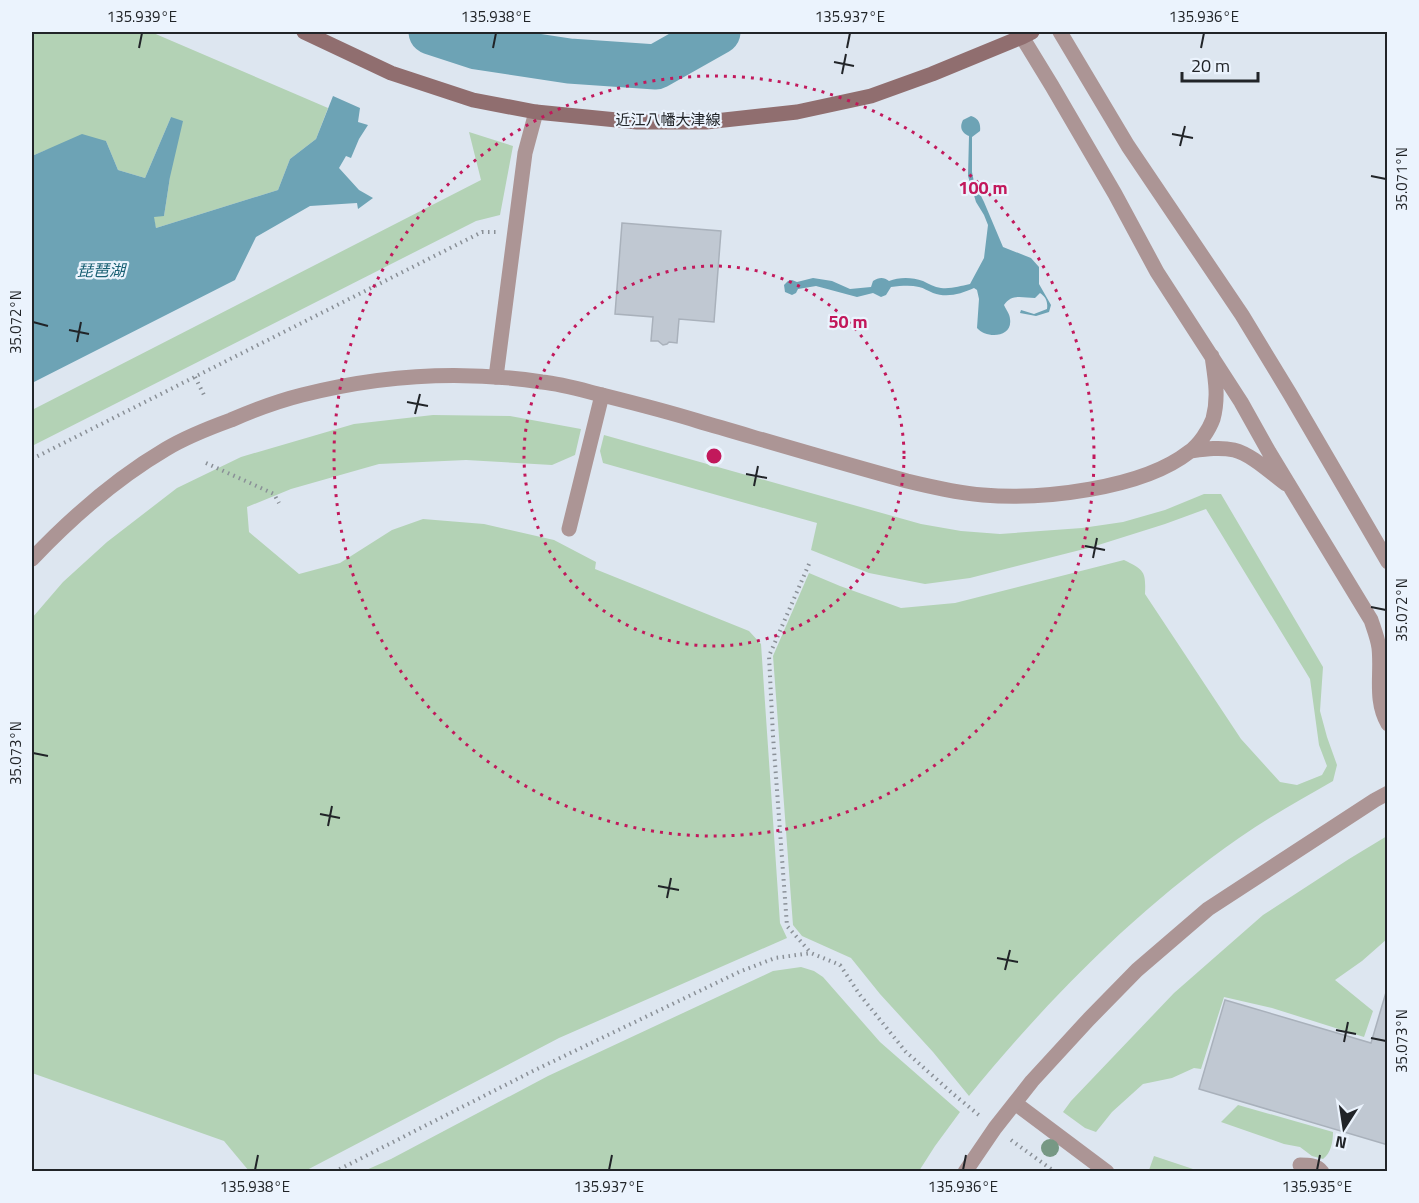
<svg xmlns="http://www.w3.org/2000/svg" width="1419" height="1203" font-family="'Titillium Web','Noto Sans JP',sans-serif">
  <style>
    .green { fill: #b3d2b5 }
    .water { fill: #6da3b5 }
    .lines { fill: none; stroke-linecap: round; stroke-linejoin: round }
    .river { stroke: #6da3b5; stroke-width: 45 }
    .building { fill: #c0c8d2; stroke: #a9b1bb; stroke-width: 1.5 }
    .path { stroke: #8a9097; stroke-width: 4; stroke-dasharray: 1.5 4.5; stroke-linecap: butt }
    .service { stroke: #ac9595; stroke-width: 15 }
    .minor { stroke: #ac9595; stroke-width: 15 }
    .secondary { stroke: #906e6f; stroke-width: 15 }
    .tree { fill: #779884 }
    .ticks { fill: none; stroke: #212428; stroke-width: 2 }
    .ring { fill: none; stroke: #c2185b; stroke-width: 3; stroke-dasharray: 3 6 }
    .labels { text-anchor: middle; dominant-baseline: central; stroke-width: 4.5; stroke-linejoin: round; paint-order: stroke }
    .street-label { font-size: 15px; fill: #212428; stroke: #ebf3fd }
    .water-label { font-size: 16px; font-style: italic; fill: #185f72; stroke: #ebf3fd }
    .centre { fill: #c2185b; stroke: #ebf3fd; stroke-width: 3 }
    .ring-label { font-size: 18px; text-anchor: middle; font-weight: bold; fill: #c2185b; stroke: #ebf3fd; stroke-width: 4.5; stroke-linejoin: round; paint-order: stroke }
    .neatline { fill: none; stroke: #212428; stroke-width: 2 }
    .ticks-label { font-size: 15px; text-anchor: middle; fill: #212428 }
  </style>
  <rect width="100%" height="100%" fill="#dde6f0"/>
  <path class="green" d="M32,32H151L328,108L316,139L290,159L278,190L156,228L153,216H164L170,177L171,117L145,178L118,170L106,141L46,150L32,156Z
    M469,132L513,146L500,215L476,221L32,446V410L481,180Z
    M433,415L510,416L581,429L575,455L552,465L466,460L379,464L291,489L247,507L249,532L299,574L340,563L392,530L423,519L484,524L554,540L596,562L595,569L749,631L761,644L780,923L787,938L559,1038L305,1171H249L224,1141L32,1073V618L63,582L107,542L177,488L241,457L354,424Z
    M604,435L921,524L961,531L1000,534L1082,528L1123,522L1165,510L1204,494H1221L1323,667L1320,711L1327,737L1337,765L1333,781C1302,799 1269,817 1239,838C1137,909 1048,999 969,1096L933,1052L880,994L851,958L802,936L793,925L773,656L809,573L840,586L901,608L955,603L1124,560C1144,570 1146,571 1145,594L1241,739L1280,782L1297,785L1322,775L1327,766L1319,745L1310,679L1206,509L1165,524L1092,547L970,578L925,584L869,573L811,550L817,523L603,463L600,451Z
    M1387,836V939L1362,961L1335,980L1373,1011L1364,1037L1272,1008L1224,997L1201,1069L1194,1068L1172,1078L1143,1084L1112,1112L1096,1132L1085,1128L1063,1112L1071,1101L1174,993L1263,915L1349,859Z
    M801,967L814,971L823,977L880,1042L960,1112L935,1146L919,1171H364L391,1159L548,1076L773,971Z
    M1238,1105L1333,1132C1333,1142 1331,1153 1323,1159L1312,1156L1300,1147L1284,1144L1221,1122Z
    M1154,1156L1199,1171L1153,1172L1149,1170Z"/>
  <path class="water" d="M333,96L360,108L358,122L368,125L359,139L351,158L346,156L339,168L359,190L373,198L358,209L357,203L310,206L256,237L235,280L32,383V156L82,134L106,141L118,170L145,178L171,117L183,121L170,177L164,216L154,217L156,228L278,190L290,159L316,139Z
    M971,116C978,118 981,123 980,131L972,137V172L974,182L984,202L1003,247L1031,258L1039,267V284L1051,305L1049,312L1036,316L1020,313L1021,310L1034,314L1047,309C1048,302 1046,297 1040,293L1035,298C1023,298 1012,293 1004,305C1006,310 1010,314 1010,319C1013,338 986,339 977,328L979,299L977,290L974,288C961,294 947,298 933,293C928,291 924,288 919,287C910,285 901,286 891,287L886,295L881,297L873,293L857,297L816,286L798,289L796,293L792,295L785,292L784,285L788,281L792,280L797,282L813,278L832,281L850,289L871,287L873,281C879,277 884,277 889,281C899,277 912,277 923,281C929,284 934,287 941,288C952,289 960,286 970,284L984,258L988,225L984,215L976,202L968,176L969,136C962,133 959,128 963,120Z"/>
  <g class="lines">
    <path class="river" d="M431,32L477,47L569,61L656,67L718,32"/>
  </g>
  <path class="building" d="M622,223L721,231L714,322L679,319L677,343L669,342L667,344L663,345L658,341H651L653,317L615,314Z
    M1387,989L1388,1145L1199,1089L1225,1000L1371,1043Z"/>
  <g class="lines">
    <path class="path" d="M195,377L205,397
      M32,459L482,232H496
      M206,463L274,494L279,503
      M809,564L769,656L773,736L787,926L811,953
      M1011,1140L1055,1172
      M334,1172L533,1071L739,972L775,958L811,953L840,965L860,995L906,1052L952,1093L980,1116"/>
    <path class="service" d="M496,377L525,153L536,112
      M569,529L602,395
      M1015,1103L1107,1172
      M1300,1165C1307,1165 1317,1165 1322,1172"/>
    <path class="minor" d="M1060,32L1128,146L1242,315L1290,394L1388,562
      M1022,37L1052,86L1115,194L1157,272L1241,402L1269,452L1371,620C1374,629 1378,639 1379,648C1382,674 1374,700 1388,724
      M1191,451C1206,449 1220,447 1234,450C1251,454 1271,473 1286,484
      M32,559C72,517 115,479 166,449C186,437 209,428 231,420C254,410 278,401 302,395C380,375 462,370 542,382C562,384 582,390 602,395C634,403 666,411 698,421C767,441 837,462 907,481C932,487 957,493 983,495C1041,500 1142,489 1189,452C1199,445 1209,430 1213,419C1219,397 1215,377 1212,356
      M965,1172L995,1128L1032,1081L1089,1019L1137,970L1208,909L1375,800L1388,793"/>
    <path class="secondary" d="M304,32L391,73L473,100L536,112L637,122H706L797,112L871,96L932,74L1022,37L1032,32"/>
  </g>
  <circle class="tree" cx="1050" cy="1148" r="9"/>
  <path class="ticks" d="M139,48L142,33M493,48L496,33M847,48L850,33M1201,48L1204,33M834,62L854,66M842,74L846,54M1172,134L1193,138M1180,146L1185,126M1371,176L1386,179M33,322L48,326M69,330L89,334M77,342L81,322M407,402L428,406M415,414L420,394M746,474L767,478M754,486L758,466M1085,546L1105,550M1093,558L1097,538M1371,607L1386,610M33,753L48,756M320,814L340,818M328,826L332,806M658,886L679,890M667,898L671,878M997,958L1018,962M1005,970L1010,950M1336,1030L1356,1034M1371,1038L1386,1041M1344,1042L1348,1022M255,1170L258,1155M609,1170L612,1155M963,1170L966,1155M1317,1170L1320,1155"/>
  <g class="ring">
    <circle cx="714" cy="456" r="190"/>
    <circle cx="714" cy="456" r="380"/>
  </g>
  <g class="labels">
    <g class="street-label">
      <text x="668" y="119">近江八幡大津線</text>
    </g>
    <g class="water-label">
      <text x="101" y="270">琵琶湖</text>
    </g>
  </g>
  <circle cx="714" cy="456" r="9" class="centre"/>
  <g class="ring-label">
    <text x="983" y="194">100 m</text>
    <text x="848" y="328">50 m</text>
  </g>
  <rect width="1419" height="1203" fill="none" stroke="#ebf3fd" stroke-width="66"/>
  <g transform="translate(1344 1128) rotate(192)" stroke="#ebf3fd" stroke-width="4.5" paint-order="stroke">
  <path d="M0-4.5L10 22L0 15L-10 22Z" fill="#212428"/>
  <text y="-9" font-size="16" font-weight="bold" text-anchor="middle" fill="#212428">N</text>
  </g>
  <path d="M1182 72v9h76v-9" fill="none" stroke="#212428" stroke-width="3"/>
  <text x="1191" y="72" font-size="18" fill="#212428" stroke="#ebf3fd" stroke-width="4.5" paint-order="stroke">20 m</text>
  <rect x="33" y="33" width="1353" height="1137" class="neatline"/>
  <g class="ticks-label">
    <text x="142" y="22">135.939°E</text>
    <text x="496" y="22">135.938°E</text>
    <text x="850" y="22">135.937°E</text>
    <text x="1204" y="22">135.936°E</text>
    <text transform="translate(1402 179) rotate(-90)" y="5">35.071°N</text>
    <text transform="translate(16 322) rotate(-90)" y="5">35.072°N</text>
    <text transform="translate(1402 610) rotate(-90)" y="5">35.072°N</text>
    <text transform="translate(16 753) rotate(-90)" y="5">35.073°N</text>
    <text transform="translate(1402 1041) rotate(-90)" y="5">35.073°N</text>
    <text x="255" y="1192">135.938°E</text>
    <text x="609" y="1192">135.937°E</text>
    <text x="963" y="1192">135.936°E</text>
    <text x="1317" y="1192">135.935°E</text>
  </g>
</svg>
